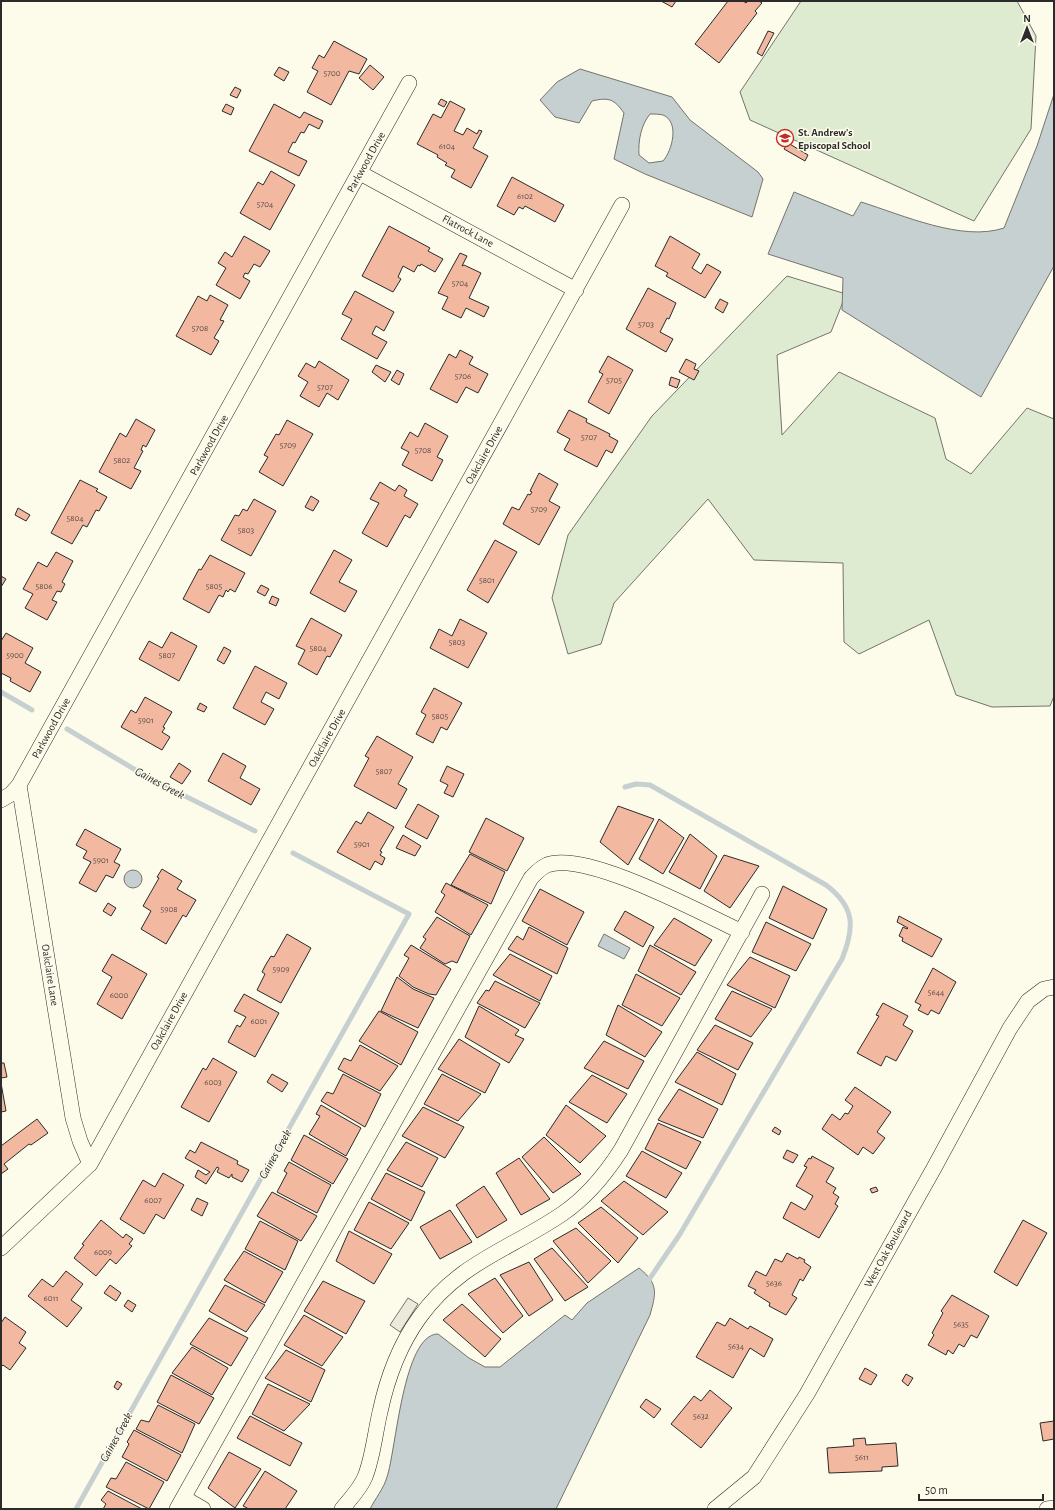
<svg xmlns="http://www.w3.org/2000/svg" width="1055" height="1510" font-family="'Alegreya Sans',sans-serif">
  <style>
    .green { fill: #deebd1; stroke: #74746e }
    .parking { fill: #eceadb; stroke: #74746e }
    .water { fill: #c7d0d0; stroke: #74746e; fill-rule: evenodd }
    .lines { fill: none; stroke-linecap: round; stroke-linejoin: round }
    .stream { stroke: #c7d0d0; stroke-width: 5 }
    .building { fill: #f2b8a0; stroke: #2b2b2b }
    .minor-casing { stroke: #2b2b2b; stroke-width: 16 }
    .minor { stroke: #fdfbea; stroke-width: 15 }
    .labels { text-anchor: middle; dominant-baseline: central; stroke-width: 3; stroke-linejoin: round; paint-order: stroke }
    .number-label { font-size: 9px; fill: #5d4e48 }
    .poi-label { font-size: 11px; font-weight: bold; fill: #2b2b2b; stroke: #fdfbea; text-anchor: start }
    .street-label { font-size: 11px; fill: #2b2b2b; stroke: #fdfbea }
    .water-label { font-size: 12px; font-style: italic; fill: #2b2b2b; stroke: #fdfbea }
  </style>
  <rect width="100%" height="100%" fill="#fdfbea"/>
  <path class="green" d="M801,1H1017L1036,36L1031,129L974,221L750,120L740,92Z
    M787,276L846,294L831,332L777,355L782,435L839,372L935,418L946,459L971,474L1027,408L1054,419V696L1050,706L992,707L956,695L929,620L859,654L844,642L843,563L754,560L708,499L614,603L601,644L568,654L552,598L568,535L652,416Z"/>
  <path class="parking" d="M408,1298L418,1304L400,1332L390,1325Z"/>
  <path class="water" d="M580,69L672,97L690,120L758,172L763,179L752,217L645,174L614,159L624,113C614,99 609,97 592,101L579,123L555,117L540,100L557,82ZM650,114C654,114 659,114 663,115C680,122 672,151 663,161L649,163L639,155C638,141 641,125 650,114Z
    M1054,94V266L981,397L842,310L843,278L768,254L794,192L853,216L861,202C903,215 962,242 1004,228L1037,146Z
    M124 879a9 9 0 1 1 18 0a9 9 0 1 1-18 0Z
    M604,934L630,948L624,959L598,946Z
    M639,1268C659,1284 656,1293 650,1315L556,1509H370C375,1499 384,1488 387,1477C396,1451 403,1334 438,1334L469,1358L485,1367H500L565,1315L572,1320L587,1303Z"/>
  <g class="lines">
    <path class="stream" d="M1,692L32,710
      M67,729L149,778L255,831
      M625,787L636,784L650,785L826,885C855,907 855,927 842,959L680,1234L646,1284
      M76,1509L409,914L293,853"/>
  </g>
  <path class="building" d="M661,1H676L672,7Z
    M728,1H743L746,3L748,1H759L762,3L755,11L757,13L719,63L695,44Z
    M768,31L774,33L762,56L757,53Z
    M334,41L367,59L359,74L349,71L331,105L307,92L318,71L312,68L319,55L324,58Z
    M370,65L384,77L373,90L359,78Z
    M279,67L289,72L284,81L274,75Z
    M235,87L241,90L237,98L230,95Z
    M441,99L447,102L444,107L438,104Z
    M450,101L465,109L454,131L463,135L467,128L477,134L479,130L482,131L473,148L488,156L471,188L451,177L455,170L445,165L447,163L437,157L438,155L417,144L433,114L441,118Z
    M226,104L234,108L231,115L222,111Z
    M274,104L300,118L304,112L323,121L319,129L309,124L304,133L301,132L295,143L293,142L288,152L307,161L299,176L249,151Z
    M788,143L808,155L805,161L784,149Z
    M271,171L295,185L270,230L240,213L258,182L263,185Z
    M512,177L564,205L555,222L525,206L523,209L519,207L514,215L497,206Z
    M389,226L430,248L428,251L443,259L435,272L421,264L420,266L418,265L414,272L403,266L398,277L401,279L393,292L362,276Z
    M244,236L270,251L260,267L254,264L248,274L245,273L243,277L250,281L240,299L216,285L226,268L218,263L225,252L232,257Z
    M670,236L700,254L692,268L701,274L707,264L721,272L705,298L666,276L668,273L655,266Z
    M460,253L467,256L462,266L464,265L481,273L469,298L489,307L484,317L466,308L461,318L442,309L448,297L438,293Z
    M648,288L676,303L669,319L667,318L660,332L673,339L666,352L626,329Z
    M355,291L394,312L384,331L376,326L372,334L387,342L377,359L341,339L352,319L342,314Z
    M210,295L228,305L220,320L224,321L214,338L219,341L211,355L176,336L198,296L207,301Z
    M720,299L728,303L723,313L715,308Z
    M460,350L473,357L469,364L488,374L478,393L466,387L457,403L430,389L449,354L456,358Z
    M608,356L633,370L609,414L588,402L603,374L599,372Z
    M686,359L696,364L694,369L699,371L694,380L679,372Z
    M319,361L349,380L338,400L327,393L319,407L300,396L308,382L298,376L306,363L315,368Z
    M376,365L391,372L385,382L372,372Z
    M397,370L404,374L399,385L391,380Z
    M671,377L680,380L677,388L669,385Z
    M569,410L587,419L586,422L610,434L609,436L618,441L612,453L606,450L597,467L564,450L570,439L557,432Z
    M136,419L155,430L146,447L143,445L141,450L143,451L134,468L141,471L131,489L99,472L120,433L126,437Z
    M287,420L313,434L283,486L259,472L268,457L264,455L276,434L279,435Z
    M425,423L448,436L437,457L443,460L432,481L402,465L409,452L401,448L410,432L418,437Z
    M539,473L558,484L549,501L560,507L539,545L503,524L512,507L519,510L528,494L530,495L532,492L530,491Z
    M80,480L98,489L96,491L107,497L99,511L96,510L87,527L83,525L72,544L51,533Z
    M380,482L395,491L399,485L407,490L404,496L418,504L410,518L405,515L387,547L362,533L379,503L370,499Z
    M311,496L319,501L313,511L305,507Z
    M254,499L276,511L251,556L221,540L235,515L239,516L243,509L247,511Z
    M18,508L30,515L26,521L15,515Z
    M495,540L517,552L488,603L467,590Z
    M334,550L352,560L339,582L357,591L345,612L310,593Z
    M56,552L73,561L62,582L65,584L61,592L57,591L52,600L57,602L47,620L25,608L33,594L23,589L38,562L47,567Z
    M210,555L245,573L235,592L230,589L228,592L226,590L223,597L219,595L209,613L183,599L199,569L201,570Z
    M1,576L6,579L1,587Z
    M261,585L269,589L265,596L257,592Z
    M272,596L279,599L276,606L269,603Z
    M311,618L342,635L330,657L327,656L317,675L298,664L305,650L296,646Z
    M460,619L487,633L468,668L430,648L439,629L452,636Z
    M171,632L197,646L179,681L139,659L149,641L162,648Z
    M6,633L33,648L25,663L41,672L30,692L10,681L11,678L1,673V641Z
    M224,647L231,651L224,664L217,660Z
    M255,666L287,683L279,699L266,692L261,702L274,709L265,725L233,708Z
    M434,688L462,703L447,730L441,727L433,743L416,734L426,715L421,712Z
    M145,697L172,712L163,727L165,728L162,732L170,737L162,750L121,727L131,710L136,713Z
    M200,703L207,707L204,712L197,709Z
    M377,736L413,757L398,784L407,789L396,809L354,786L369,758L365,756Z
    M223,753L246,766L240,778L260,789L251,805L208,781Z
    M179,763L191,771L182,784L170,777Z
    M447,766L464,774L453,797L444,793L448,785L440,781Z
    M418,804L439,816L427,839L405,827Z
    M618,806L654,819L628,865L600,842Z
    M368,812L394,827L380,851L382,852L380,855L385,858L382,865L375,861L370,870L337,852L356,821L361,824Z
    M486,818L524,838L507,871L469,852Z
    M659,819L684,838L663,874L639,859Z
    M85,829L121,849L114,862L120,865L113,878L106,875L96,892L79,883L91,862L83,858L87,851L76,845Z
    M690,834L717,856L700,889L669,872Z
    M403,835L421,846L415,856L396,848Z
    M470,854L505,872L491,904L451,885Z
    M724,855L759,866L730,908L704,891Z
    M162,869L182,881L177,889L196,900L186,917L183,915L166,944L141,929L151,911L143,906L159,878L157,877Z
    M446,883L488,905L471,935L435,912L445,895L441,892Z
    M783,886L827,909L813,939L769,918Z
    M540,889L584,912L567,945L522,921Z
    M108,903L116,908L111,916L103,911Z
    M625,911L654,927L643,947L614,930Z
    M899,916L942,939L932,957L902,941L903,938L899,936L903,927L907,929L908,928L897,922Z
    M437,917L470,936L457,963L452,961L445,964L420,948L426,939L423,937Z
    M674,918L712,940L695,966L654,945Z
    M766,922L811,944L796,971L752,952Z
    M529,927L568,948L557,974L508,949L517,936L523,940Z
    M287,934L311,948L281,1003L257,990L265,974L262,972L265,966L271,956L274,957Z
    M411,945L451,969L436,995L429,994L413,987L399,976L409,958L404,955Z
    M650,945L696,972L681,995L638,971Z
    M112,954L147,974L122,1019L97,1004L112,977L102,971Z
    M510,954L552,976L540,1001L493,975Z
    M750,957L790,976L775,1008L727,985Z
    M933,968L956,982L939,1014L931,1010L928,1015L918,1010L921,1005L915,1002Z
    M636,974L680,998L662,1026L622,1005Z
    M397,977L413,989L434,998L418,1028L381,1011Z
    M495,981L540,1003L525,1028L477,1003L486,990L489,991Z
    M732,991L772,1009L751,1037L715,1019Z
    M244,994L279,1013L255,1057L228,1042L237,1025L240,1027L246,1017L234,1011Z
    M883,1003L908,1016L903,1025L913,1031L896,1061L886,1056L881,1066L857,1053L879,1016L876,1015Z
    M618,1005L662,1032L645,1057L606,1035Z
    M479,1006L519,1030L515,1035L524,1039L509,1063L465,1037Z
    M379,1011L418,1032L401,1065L359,1041Z
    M715,1025L753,1043L738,1070L697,1050Z
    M459,1039L500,1064L485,1093L438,1069Z
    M604,1041L644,1061L628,1089L584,1068Z
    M360,1045L398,1066L380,1091L338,1069L344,1058L351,1061Z
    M697,1052L736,1074L722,1105L675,1082Z
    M213,1058L237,1072L209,1122L181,1107L203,1068L206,1070Z
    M1,1063H4L7,1077L1,1078Z
    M272,1074L288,1083L282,1092L267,1082Z
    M343,1074L381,1094L365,1127L321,1101L327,1092L333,1094Z
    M442,1074L481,1094L458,1121L424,1104Z
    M592,1075L627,1094L607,1123L569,1102Z
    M1,1083L6,1111L1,1112Z
    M855,1087L891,1112L877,1132L885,1138L873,1154L863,1147L858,1155L822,1129L832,1114L840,1120L845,1113L848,1114L853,1106L845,1100Z
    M679,1089L718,1109L703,1138L658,1120Z
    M321,1105L361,1128L346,1156L309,1134L320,1116L316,1114Z
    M566,1105L606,1136L580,1163L546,1135Z
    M423,1107L464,1127L445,1158L402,1136Z
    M37,1119L48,1133L31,1145L29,1144L4,1164L8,1169L1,1174V1146Z
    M658,1123L701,1142L686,1169L645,1149Z
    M775,1127L781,1131L779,1135L772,1131Z
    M304,1135L348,1159L333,1184L291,1160Z
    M544,1137L581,1174L553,1193L522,1157Z
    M201,1142L238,1161L237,1164L249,1170L242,1182L232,1177V1174L229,1178L217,1172L219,1168L217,1167L206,1184L195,1177L198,1170L206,1175L210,1172L185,1158L190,1150L195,1153Z
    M406,1142L438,1158L422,1187L387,1170Z
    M787,1150L798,1155L793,1163L783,1158Z
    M642,1151L682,1173L666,1198L626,1176Z
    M812,1156L834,1168L826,1182L836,1188L833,1193L839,1197L835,1204L838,1206L819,1238L783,1218L791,1202L805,1210L813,1196L796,1186L807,1167L804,1166L809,1158L811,1159Z
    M519,1158L550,1199L521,1215L496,1173Z
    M289,1162L331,1185L317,1213L277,1192L287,1173L284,1171Z
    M163,1173L184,1185L164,1219L156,1214L144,1234L120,1219L143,1180L155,1187Z
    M386,1173L425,1192L411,1221L371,1199Z
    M624,1181L668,1212L643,1235L601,1201Z
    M484,1186L507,1220L477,1238L456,1205Z
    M876,1187L878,1191L872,1193L870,1189Z
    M272,1192L317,1216L301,1241L257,1216Z
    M197,1198L208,1203L202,1216L191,1210Z
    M369,1202L409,1223L391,1249L354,1230Z
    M601,1207L638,1238L618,1263L578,1223Z
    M450,1210L472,1242L440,1259L420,1227Z
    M101,1220L123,1238L126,1234L133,1239L129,1244L132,1246L116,1264L110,1259L96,1276L74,1258L84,1245L82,1244Z
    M1023,1220L1047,1233L1017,1286L994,1272Z
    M260,1221L298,1241L285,1270L245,1249Z
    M576,1228L611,1261L588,1283L553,1241Z
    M349,1231L392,1254L374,1284L336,1261Z
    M552,1248L588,1287L565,1301L534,1259Z
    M244,1251L283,1272L265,1303L224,1280Z
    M787,1253L798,1259L799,1257L805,1260L804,1262L811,1267L803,1281L800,1279L792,1295L797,1298L786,1315L769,1306L770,1303L754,1293L756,1290L748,1286L756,1271L766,1276L775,1259L782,1262Z
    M529,1262L553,1300L529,1316L500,1275Z
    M66,1271L83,1284L71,1300L82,1308L67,1327L28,1296L42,1279L53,1287Z
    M495,1278L523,1316L503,1333L468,1294Z
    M323,1281L365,1301L346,1334L304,1311Z
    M110,1285L121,1293L116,1301L104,1293Z
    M225,1285L265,1305L246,1332L209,1311Z
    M952,1295L989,1316L977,1338L971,1335L964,1347L959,1344L953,1354L948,1350L946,1355L928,1345L934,1335L932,1333L943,1313L941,1311Z
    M128,1300L136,1305L132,1312L124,1306Z
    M462,1304L501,1339L485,1357L443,1320Z
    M304,1315L343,1337L322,1366L284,1345Z
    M5,1317L26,1332L19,1343L26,1348L10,1370L3,1365L1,1367V1323Z
    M209,1318L248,1338L231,1366L190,1344Z
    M730,1318L748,1329L750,1326L773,1339L764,1357L750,1348L733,1378L696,1357L717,1322L725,1326Z
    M192,1347L228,1368L212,1395L172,1373Z
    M286,1350L325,1370L311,1402L265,1378Z
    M865,1368L877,1375L871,1385L859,1379Z
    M906,1374L913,1378L908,1386L902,1381Z
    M171,1375L214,1398L199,1424L157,1402Z
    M117,1381L122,1384L118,1390L114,1387Z
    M268,1384L310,1404L284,1431L252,1414Z
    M710,1390L732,1408L701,1448L671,1424L694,1396L701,1401Z
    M646,1399L661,1409L654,1418L640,1407Z
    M158,1405L195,1424L182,1453L136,1429L141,1420L149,1422Z
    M250,1416L302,1443L290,1466L237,1438Z
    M1054,1421V1439L1043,1441L1040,1423Z
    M134,1430L181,1455L167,1481L122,1457L129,1444L127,1442Z
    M865,1438L866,1445L896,1443L898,1466L882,1467V1471L829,1473L827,1448L854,1446L853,1439Z
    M229,1452L261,1469L235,1508L208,1488Z
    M126,1462L164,1482L149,1509L106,1487L111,1478L116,1479Z
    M265,1471L297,1491L285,1509H249L243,1506Z
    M108,1491L142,1509H103L106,1504L101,1500Z"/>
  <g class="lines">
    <g class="minor-casing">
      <path id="minor" d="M360,173L576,290
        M19,785L73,1118L80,1141L90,1164
        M1,800L11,794L19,785L409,83
        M1,1248L90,1164L622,205
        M184,1498L203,1509
        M177,1509L531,878C536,873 540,868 547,865C586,850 703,914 742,932
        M342,1509C350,1499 360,1489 365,1477C373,1457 375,1433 380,1412C387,1379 399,1346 419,1318C459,1262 509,1250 562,1214C587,1197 605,1175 621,1150L762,894
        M715,1509L754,1477L807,1394L934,1168L1010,1028L1028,1001L1044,989L1054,987
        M1047,1509L1054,1508"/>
    </g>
    <use href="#minor" class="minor"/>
  </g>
  <defs>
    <g id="school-ring" transform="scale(0.9)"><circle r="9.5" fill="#fdfbea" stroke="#c62828" stroke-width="1.5"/><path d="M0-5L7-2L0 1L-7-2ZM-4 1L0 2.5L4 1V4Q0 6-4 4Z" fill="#c62828"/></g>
  </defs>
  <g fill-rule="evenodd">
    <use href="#school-ring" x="785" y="138"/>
  </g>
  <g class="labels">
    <g class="number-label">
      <text x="332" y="73">5700</text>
      <text x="447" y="146">6104</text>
      <text x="525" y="196">6102</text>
      <text x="265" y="204">5704</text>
      <text x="460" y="283">5704</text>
      <text x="646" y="324">5703</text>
      <text x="200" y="328">5708</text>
      <text x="463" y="376">5706</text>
      <text x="614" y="380">5705</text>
      <text x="325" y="387">5707</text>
      <text x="589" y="437">5707</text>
      <text x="288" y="445">5709</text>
      <text x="423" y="450">5708</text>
      <text x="122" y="460">5802</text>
      <text x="539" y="509">5709</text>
      <text x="75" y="518">5804</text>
      <text x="246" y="530">5803</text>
      <text x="487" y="580">5801</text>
      <text x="44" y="586">5806</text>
      <text x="214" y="586">5805</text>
      <text x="457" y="642">5803</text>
      <text x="318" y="648">5804</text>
      <text x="15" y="655">5900</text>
      <text x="167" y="655">5807</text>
      <text x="440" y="716">5805</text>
      <text x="146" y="720">5901</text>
      <text x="384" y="771">5807</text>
      <text x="362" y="844">5901</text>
      <text x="101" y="860">5901</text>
      <text x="169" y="909">5908</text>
      <text x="281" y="969">5909</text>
      <text x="936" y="992">5644</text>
      <text x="119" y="995">6000</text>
      <text x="259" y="1021">6001</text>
      <text x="213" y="1082">6003</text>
      <text x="153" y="1200">6007</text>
      <text x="103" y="1252">6009</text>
      <text x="774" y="1283">5636</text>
      <text x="51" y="1298">6011</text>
      <text x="961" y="1324">5635</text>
      <text x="736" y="1346">5634</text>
      <text x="701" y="1416">5632</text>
      <text x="862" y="1457">5611</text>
    </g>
    <g class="poi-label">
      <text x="798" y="132">St. Andrew's<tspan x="798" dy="13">Episcopal School</tspan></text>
    </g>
    <g class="street-label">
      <text transform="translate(366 162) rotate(-61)">Parkwood Drive</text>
      <text transform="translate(468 231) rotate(28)">Flatrock Lane</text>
      <text transform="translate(209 445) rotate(-61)">Parkwood Drive</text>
      <text transform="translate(484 455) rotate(-61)">Oakclaire Drive</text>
      <text transform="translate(51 728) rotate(-61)">Parkwood Drive</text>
      <text transform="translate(327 738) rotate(-61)">Oakclaire Drive</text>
      <text transform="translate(50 975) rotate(81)">Oakclaire Lane</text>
      <text transform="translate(169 1021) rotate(-61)">Oakclaire Drive</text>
      <text transform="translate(888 1249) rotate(-61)">West Oak Boulevard</text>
    </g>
    <g class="water-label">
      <text transform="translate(160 783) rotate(28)">Gaines Creek</text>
      <text transform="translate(275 1154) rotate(-61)">Gaines Creek</text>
      <text transform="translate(116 1437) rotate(-61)">Gaines Creek</text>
    </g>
  </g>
  <rect width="1055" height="1510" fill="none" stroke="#2b2b2b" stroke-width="4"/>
  <g transform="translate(1027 28)" stroke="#fdfbea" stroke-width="3" paint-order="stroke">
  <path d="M0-3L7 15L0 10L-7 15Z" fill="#2b2b2b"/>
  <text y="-6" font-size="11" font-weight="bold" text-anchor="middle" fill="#2b2b2b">N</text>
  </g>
  <path d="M919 1494v6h124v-6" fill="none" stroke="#2b2b2b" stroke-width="2"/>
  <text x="925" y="1494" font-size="12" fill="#2b2b2b" stroke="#fdfbea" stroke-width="3" paint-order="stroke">50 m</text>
</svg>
